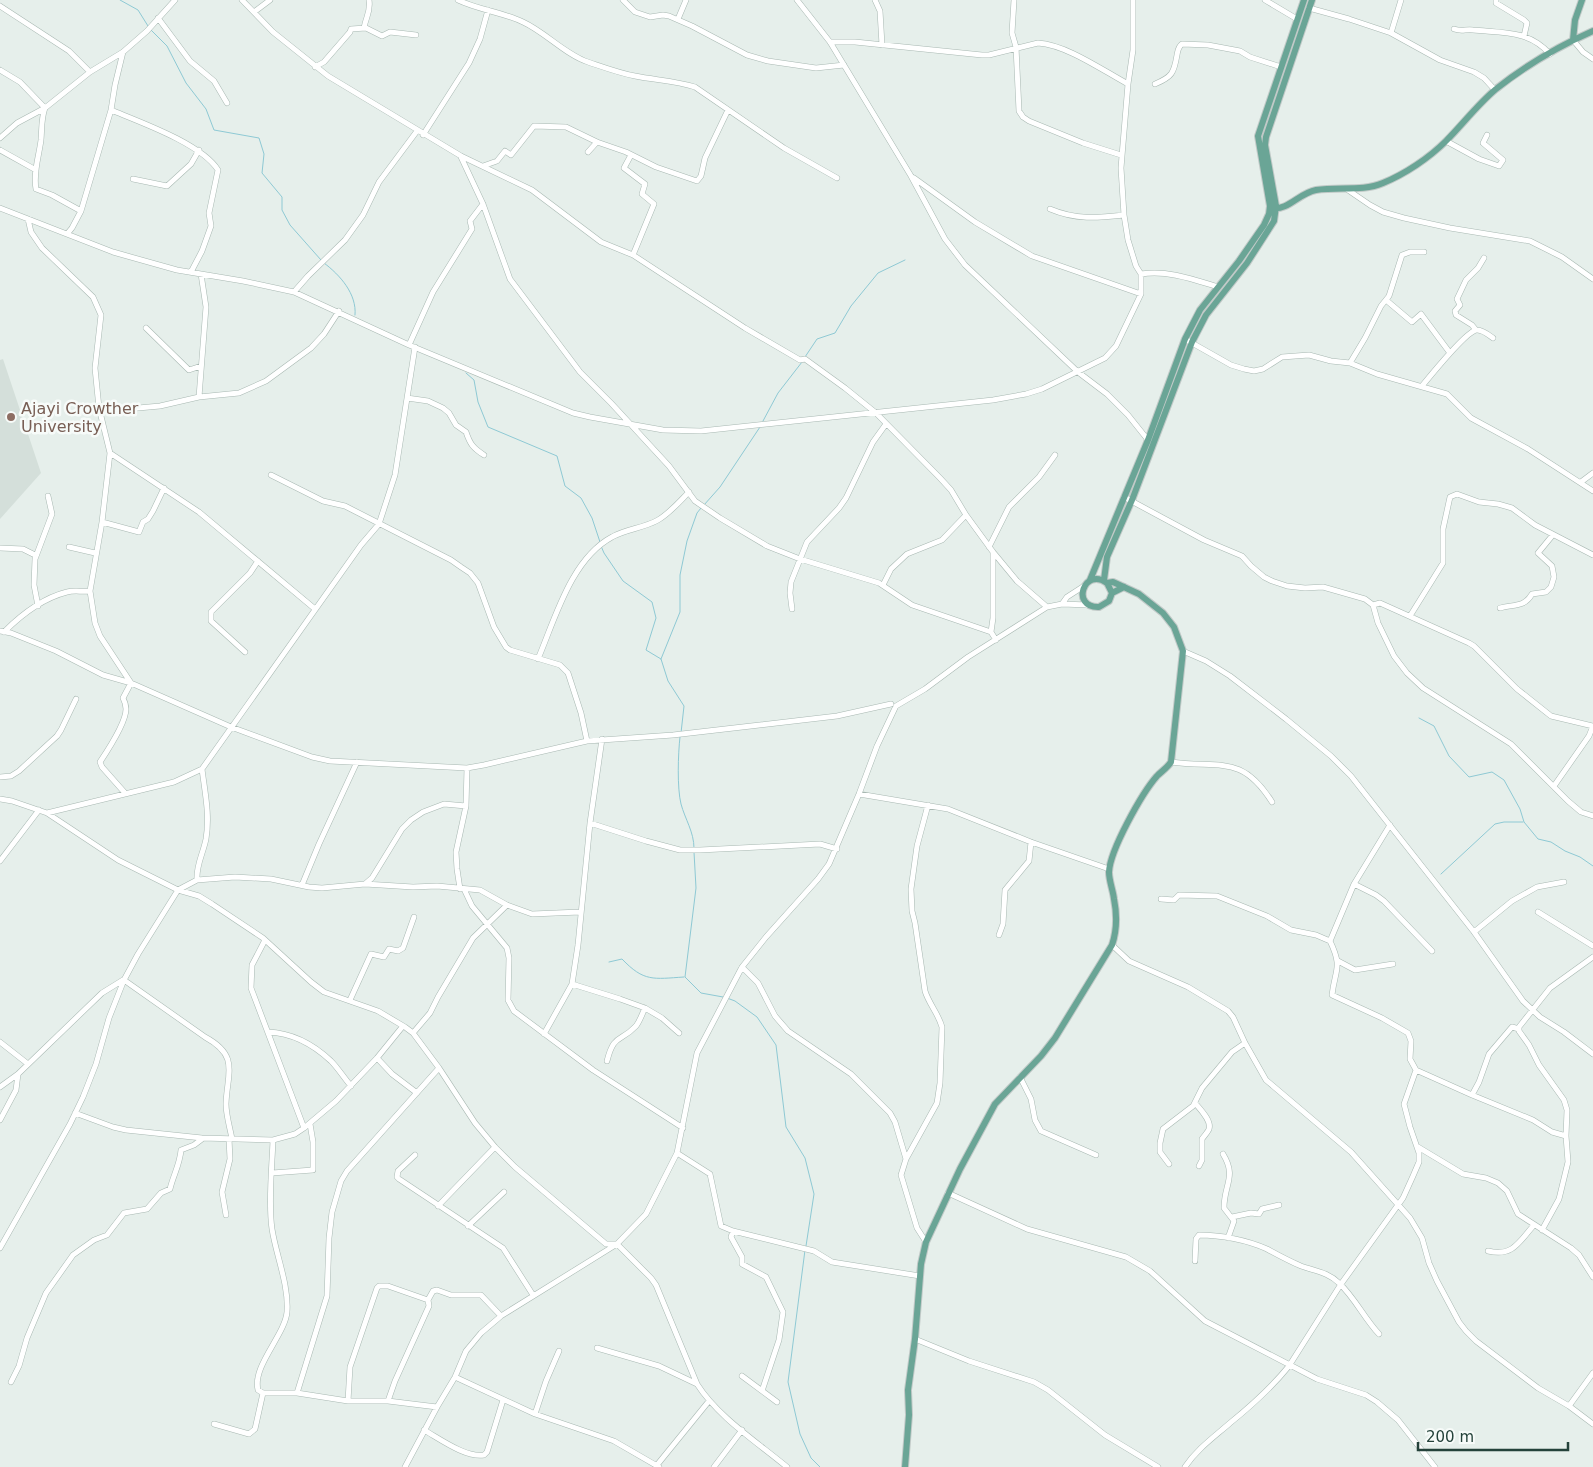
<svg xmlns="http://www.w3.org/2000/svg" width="1593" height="1467" font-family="'DejaVu Sans',sans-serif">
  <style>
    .built { fill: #d4dfda }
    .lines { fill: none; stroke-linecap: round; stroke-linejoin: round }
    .stream { stroke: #8ec9d4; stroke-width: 1 }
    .minor-casing { stroke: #a8b8b2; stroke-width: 6 }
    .major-casing { stroke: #c2cac8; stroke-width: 8 }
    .minor { stroke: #fff; stroke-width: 5 }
    .major { stroke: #6aa596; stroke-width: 6 }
    .education-dot { fill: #8d6e63; stroke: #f7fbf9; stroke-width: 2 }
    .labels { text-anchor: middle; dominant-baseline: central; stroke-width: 5; stroke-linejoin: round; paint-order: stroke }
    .education-label { font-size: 16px; fill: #785e54; stroke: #f7fbf9; text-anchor: start }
  </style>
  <rect width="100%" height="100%" fill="#e6efeb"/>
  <path class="built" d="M3,359L41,473L0,519V360Z"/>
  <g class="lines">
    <path class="stream" d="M120,0L138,10L148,26
      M150,29L167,46L186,83L206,109L214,130L259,138L264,154L262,173L282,197V210L290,225L321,260
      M324,263C340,275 357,294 355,315
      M805,357L817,339L835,333L851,306L878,273L905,260
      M466,373L474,380L478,402L488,427L557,456L565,486L581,498L592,518L600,542
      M763,421L778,393L802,362
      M704,505L720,487L760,427
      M601,546L604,553L623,581L652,602L656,618L646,650L661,659L668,681L684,706L681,733
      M661,659L680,612V575L687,541L697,513L701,508
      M1419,718L1434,726L1449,756L1469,777L1492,772L1504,780L1520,809L1524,822L1538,839L1551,842L1565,851L1580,857L1593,866
      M680,737C678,754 677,788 681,804C685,819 694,832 694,848
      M694,852L696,888L685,977L701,993L723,997
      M1441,874L1495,824L1504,822H1523
      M609,962L622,959C644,982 653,979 684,977
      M727,998L735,1001L757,1017L776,1045L786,1127L805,1158L814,1194L806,1246
      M805,1250L788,1382L800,1434L811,1458L820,1467"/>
    <g class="minor-casing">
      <path id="minor" d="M242,0L273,32L328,76L461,156L532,190L601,242L633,255L745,328L800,360L805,359L845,388L876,413L940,478L951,490L966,515L993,552L1017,581L1047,607
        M458,0C479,10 502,12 523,22C545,32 566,55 588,62C603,67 619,73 635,76C655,80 676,81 695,87L784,148L837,178
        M623,0L635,12L650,17L663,15L669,16L692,26L747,55L768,61L816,68L844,65
        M797,0L830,42L911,176L945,239L965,265L1078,372L1107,394L1128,415L1148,440
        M875,0L880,11L882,45
        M1014,0L1012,33L1016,47L1019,111L1023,117L1029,121L1083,143L1121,155
        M1265,0L1297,19
        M1496,0V3L1524,20L1527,23L1524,36
        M0,6L69,51L90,72
        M1309,8L1349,19L1391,33L1440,60L1474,72L1484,78L1495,90
        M254,12L270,0
        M158,18L190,61L214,81L227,103
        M678,19L686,0
        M364,28C366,16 371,12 369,0
        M1454,29C1462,32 1465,29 1473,30C1503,33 1529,30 1550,54
        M1391,33L1401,0
        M1573,40L1583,52L1593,59
        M830,42H855L982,55H989L1038,43C1067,45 1102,70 1128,84
        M315,67L324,62L350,32L351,29L366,28L382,36L390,32L416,35
        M0,70L20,82L45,108C41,119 42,129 41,140C39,156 33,173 36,189L52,195L81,211
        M1155,84C1172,77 1174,73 1177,55C1178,50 1178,47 1182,44L1208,45L1240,51L1250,57L1281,67
        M111,110C140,122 202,144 218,170L209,213L211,226L202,251L191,272
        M423,135L469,63L480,39L488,10
        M0,138L17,123L45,108L90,72L123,52L147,31L175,0
        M1446,141L1479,159L1499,166L1503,160L1483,143L1487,135
        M0,150L36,170
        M588,152L597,142
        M631,155L624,168L645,184L642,194L654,204L633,255
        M461,157L483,204L510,279L580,372L611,403L669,466L695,501L720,518L767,546L800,559L879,583L912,605L991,632
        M483,166L497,161L505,151L511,155L534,126L566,127L597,142L626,152L656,167L697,181L701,176L705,158L728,110
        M914,178L975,222L1032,256L1141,294
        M133,179L167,186L191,164L199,150
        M1348,190L1370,205L1383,212L1404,218L1450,228L1530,241L1562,257L1593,279
        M0,208L113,252L177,270L243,281L294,292L409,345L573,413L590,417L663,430L701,431L993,400L1026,394L1042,389L1105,358L1116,346L1141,294V274L1136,266L1128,240L1124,215L1121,168L1128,84L1133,50V0
        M1050,209C1076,220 1097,218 1124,215
        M28,219L31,232L42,248L93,297L101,315L95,368L99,408L110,453L102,522L90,591L95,623L100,636L131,683L123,698C125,702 126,704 126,709C126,722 108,750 100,762L102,767L125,793
        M67,234L72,228L81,211L111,110L115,85L123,52
        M1141,274C1168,270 1192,279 1218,287
        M294,292L308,276L345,240L363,215L379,182L417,131
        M1386,300L1412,322L1421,314L1450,353
        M146,328L189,370L201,366
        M1476,330L1472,325L1456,315L1455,311L1460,305L1457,299L1466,280L1478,268L1484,258
        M1185,339L1231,365L1244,369L1254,371L1263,369L1282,357L1309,355L1331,361L1350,363L1377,374L1447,394L1471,418L1528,449L1593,491
        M409,345L433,292L472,229L470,221L483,204
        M1350,363L1365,338L1381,306L1389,296L1402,255L1410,252H1424
        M1422,386C1431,375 1465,333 1476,330C1482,329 1489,335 1493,338
        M199,397L206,307L201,274
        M407,398L428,401L443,408L449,413L456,425L466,432C470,444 473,448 484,455
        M99,408L127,409L160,406L199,397L239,393L266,381L311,348L324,334L339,311
        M110,453L199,512L315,609
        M271,475L323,501L345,506L451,560L461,567L470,573L478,583L494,627L506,647L510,650L560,665L568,673L581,713L587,741
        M1581,482L1593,473
        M1124,497L1204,540L1242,556L1251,566L1264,577L1272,581L1287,586L1305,588L1323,587L1365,599L1373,605L1378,623L1394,656L1407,673L1423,688L1511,744L1568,801L1581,812L1593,816
        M102,522L139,532L143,522L148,519L153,511L164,488
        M69,547L95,553
        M989,547L1009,507L1039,477L1055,455
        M0,548L23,549L35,555
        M993,552V618L991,632L996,640
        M883,585L891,569L907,554L942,540L966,515
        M1062,604L1067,597L1084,586
        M1373,605L1380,603L1469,643L1474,646L1517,689L1551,716L1593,726
        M38,606L34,585L35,559L52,514L48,496
        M1500,608C1513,604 1524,608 1532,594L1546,592L1551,587L1554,577L1552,566L1538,553L1552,536
        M792,609L790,593L791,582L807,542L839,508L846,498L873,442L886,424
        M1410,616L1443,563V529L1450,497L1457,494L1479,502L1498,504L1512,508L1535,525L1593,555
        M0,631L11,633L56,651L103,675L131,683L231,727L312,757L330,761L467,768L484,765L587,741L673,735L751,726L837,716L891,704
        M4,632C21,615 43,598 67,592C74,590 82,592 90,591
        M1183,651L1206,661L1230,676L1286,719L1331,756L1351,776L1474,932L1523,1001L1540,1017L1564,1032L1593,1054
        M245,652L211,621V612L250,573L258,561
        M538,659C555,619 571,559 612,537C626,529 644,528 658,520C670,513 680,501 689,492
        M896,706L925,689L968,657L1047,607L1062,604L1088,605
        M1171,762C1219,769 1241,753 1272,802
        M0,777L11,776L19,771L57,736L61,730L76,699
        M1554,786L1589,736L1593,726
        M859,794L948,809L1031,842L1109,869
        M0,799L12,801L47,813L118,860L178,890L199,896L212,904L263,938L311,982L324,992L378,1011L405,1027L413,1033L439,1068L475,1123L495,1147L515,1167L606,1244H617L651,1278L656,1285L697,1384C718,1417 757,1442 787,1467
        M47,813L174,782L202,769L361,545L379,524L395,475L415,347
        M590,823L646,841L680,850H700L820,844L837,849
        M0,861L39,810
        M197,880C196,865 203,854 206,839C210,815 205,793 202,769
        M365,884L372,878L402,829L411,820L423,812L444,804L466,806
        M1354,884L1376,895L1384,901L1432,951
        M302,885L319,844L357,762
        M460,889L457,869L456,852L466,806L467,768
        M464,889L472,906L507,948L509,958L508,1000L514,1011L593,1070L683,1128
        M1161,899L1174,900L1179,895L1217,896L1267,916L1291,930L1316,935L1330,941C1343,968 1335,969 1332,995L1382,1018L1408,1033L1411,1041L1410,1059L1416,1070L1472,1095L1533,1120L1552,1132L1566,1136
        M1538,912L1593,946
        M1474,932L1512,901L1537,887L1564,882
        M999,935L1003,924L1005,890L1029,861L1031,842
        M265,940L252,965L251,988L304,1128
        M1330,941L1354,884L1390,825
        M1112,945L1129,961L1188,987L1228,1011L1233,1017L1245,1043L1266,1080L1351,1152L1410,1218L1422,1238L1429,1263L1437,1281L1459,1322L1466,1331L1476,1341L1538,1388L1569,1406L1593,1424
        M1338,961L1355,970L1393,964
        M742,967L758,983L775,1016L788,1031L851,1074L890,1113L895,1122L906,1159
        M124,980L205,1037C240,1056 227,1073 226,1104C226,1115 230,1128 232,1139
        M572,984L620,999L645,1008L662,1018L679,1033
        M350,1000L371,954L384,957L389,949L398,951L403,948L414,917
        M268,1032C292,1033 314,1045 331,1061C338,1068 344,1078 351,1086
        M413,1033L430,1013L438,997L473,938L507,905
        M544,1034L572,984L578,945L590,823L602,739
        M0,1042L28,1064
        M377,1058L392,1074L417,1093
        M607,1061C614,1033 620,1043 636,1026C640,1021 642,1014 645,1008
        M1020,1077L1031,1099L1035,1120L1041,1131L1096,1155
        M0,1087L18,1074L102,993L123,980
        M1472,1095L1479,1082L1489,1054L1512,1027L1519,1029
        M1195,1103C1200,1109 1212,1121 1209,1129C1208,1132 1204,1136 1202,1139V1160L1199,1166
        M75,1113L113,1127L126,1130L202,1138L273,1140L295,1134L304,1128L336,1101L377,1058L403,1026
        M0,1120L16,1090L18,1074
        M273,1140C272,1168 268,1202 272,1229C276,1255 289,1285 287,1312C285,1335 252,1366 258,1390L263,1393H297L348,1401H388L437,1407
        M1418,1147L1463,1174L1486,1178L1498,1183L1507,1191L1518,1214L1571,1248L1579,1255L1593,1277
        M677,1153L710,1174L721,1226L733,1231L814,1251L832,1262L920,1276
        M1223,1154C1237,1177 1224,1184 1224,1208L1234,1221L1228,1238
        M415,1155L398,1171L397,1177L399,1179L503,1248L533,1295
        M1169,1164L1160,1152V1143L1163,1129L1193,1106L1202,1088L1232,1052L1245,1043
        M272,1173L313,1170V1142L310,1124
        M948,1193L1027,1229L1126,1257L1150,1271L1205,1321L1317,1379L1366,1395L1377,1402L1398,1420L1435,1467
        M438,1206L495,1147
        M226,1215L222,1192L230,1159L229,1139
        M1232,1217L1251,1213L1259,1214L1262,1209L1279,1205
        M468,1226L504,1192
        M1542,1230L1559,1199L1568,1162L1566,1136L1567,1110L1564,1100L1539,1065L1529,1045L1519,1031V1027L1550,988L1593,957
        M733,1231L731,1237L742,1257V1264L766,1277L783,1312L779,1340L762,1391
        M926,1242L917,1228L901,1175L906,1159L937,1103L940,1083L942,1027C938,1013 929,1004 925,991L915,923L912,911L911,889L917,846L928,805
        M0,1248L70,1124L83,1097L96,1064L109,1018L124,980L138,954L178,890L197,880L235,877L271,879L309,887L322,888L365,884L413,887L437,886L480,890L507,905L532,914L580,912
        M1488,1251C1513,1257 1519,1242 1534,1225
        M1195,1261L1196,1239L1199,1235C1221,1235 1247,1240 1267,1249C1278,1255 1289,1261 1301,1266C1315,1271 1328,1272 1339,1283C1355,1298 1364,1318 1379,1334
        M915,1339L969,1361L1034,1382L1048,1390L1105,1435L1158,1467
        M597,1348L659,1366L697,1384
        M742,1376L777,1402
        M455,1377L535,1414L614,1441L659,1467
        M11,1382L19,1366L27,1338L46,1293L73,1255L94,1240L107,1235L124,1213L147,1209L161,1193L170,1189C173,1176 180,1164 181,1150L194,1145L202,1139
        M297,1393L327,1296L329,1238L332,1212L341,1181L347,1171L439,1068
        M348,1401L350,1367L377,1288L379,1286H388L428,1300
        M388,1401L395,1381L429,1306L428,1300L433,1291L437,1290L451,1295H481L501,1316
        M1569,1406L1593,1373
        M535,1414L546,1381L559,1351
        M214,1424L249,1434L255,1429L263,1393
        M424,1430C440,1439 466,1458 484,1455L487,1452L503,1400
        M657,1465L709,1401
        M405,1467L437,1407L455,1377L466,1351L481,1333L501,1316L617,1244L646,1214L677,1153L697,1053L742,967L766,937L818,879L829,864L859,794L877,746L895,708
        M714,1467L742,1430
        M1185,1467C1197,1449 1214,1437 1230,1423C1251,1406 1272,1387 1289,1366L1341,1284L1403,1198L1413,1176L1419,1162V1153L1410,1127L1404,1104L1416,1070"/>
    </g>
    <g class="major-casing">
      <path id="major" d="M1573,40L1575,20L1582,0
        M1272,208C1288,211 1299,193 1316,190C1338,186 1362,192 1383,183C1405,174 1429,158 1446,141C1463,124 1477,105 1496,89C1525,66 1559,46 1593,31
        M1090,580L1148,440L1185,339L1200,310L1239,261L1264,225L1269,214L1270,206L1258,136L1304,0
        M1104,580L1107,557L1132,500L1192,342L1206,315L1247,263L1274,221L1276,206L1265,145L1266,137L1312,0
        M1112,593L1107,583C1084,566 1070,608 1099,607L1109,601L1112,593L1124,587
        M905,1467L909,1415L908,1390L915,1339L921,1264L926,1242L960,1169L995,1104L1041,1056L1055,1038L1112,945C1117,930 1117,914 1114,899C1113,890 1109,881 1109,872C1110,850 1142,793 1157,776C1162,771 1167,768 1171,762L1183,651L1174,627L1163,613L1139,594L1113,582L1107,583"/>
    </g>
    <use href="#minor" class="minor"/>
    <use href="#major" class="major"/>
  </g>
  <circle class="education-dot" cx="11" cy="417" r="5"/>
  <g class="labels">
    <g class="education-label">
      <text x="21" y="408">Ajayi Crowther<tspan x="21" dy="18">University</tspan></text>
    </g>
  </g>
  <path d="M1418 1442v8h150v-8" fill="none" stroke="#24423a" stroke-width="2.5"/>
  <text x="1426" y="1442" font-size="15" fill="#24423a" stroke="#f7fbf9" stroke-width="4" paint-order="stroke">200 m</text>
</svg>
